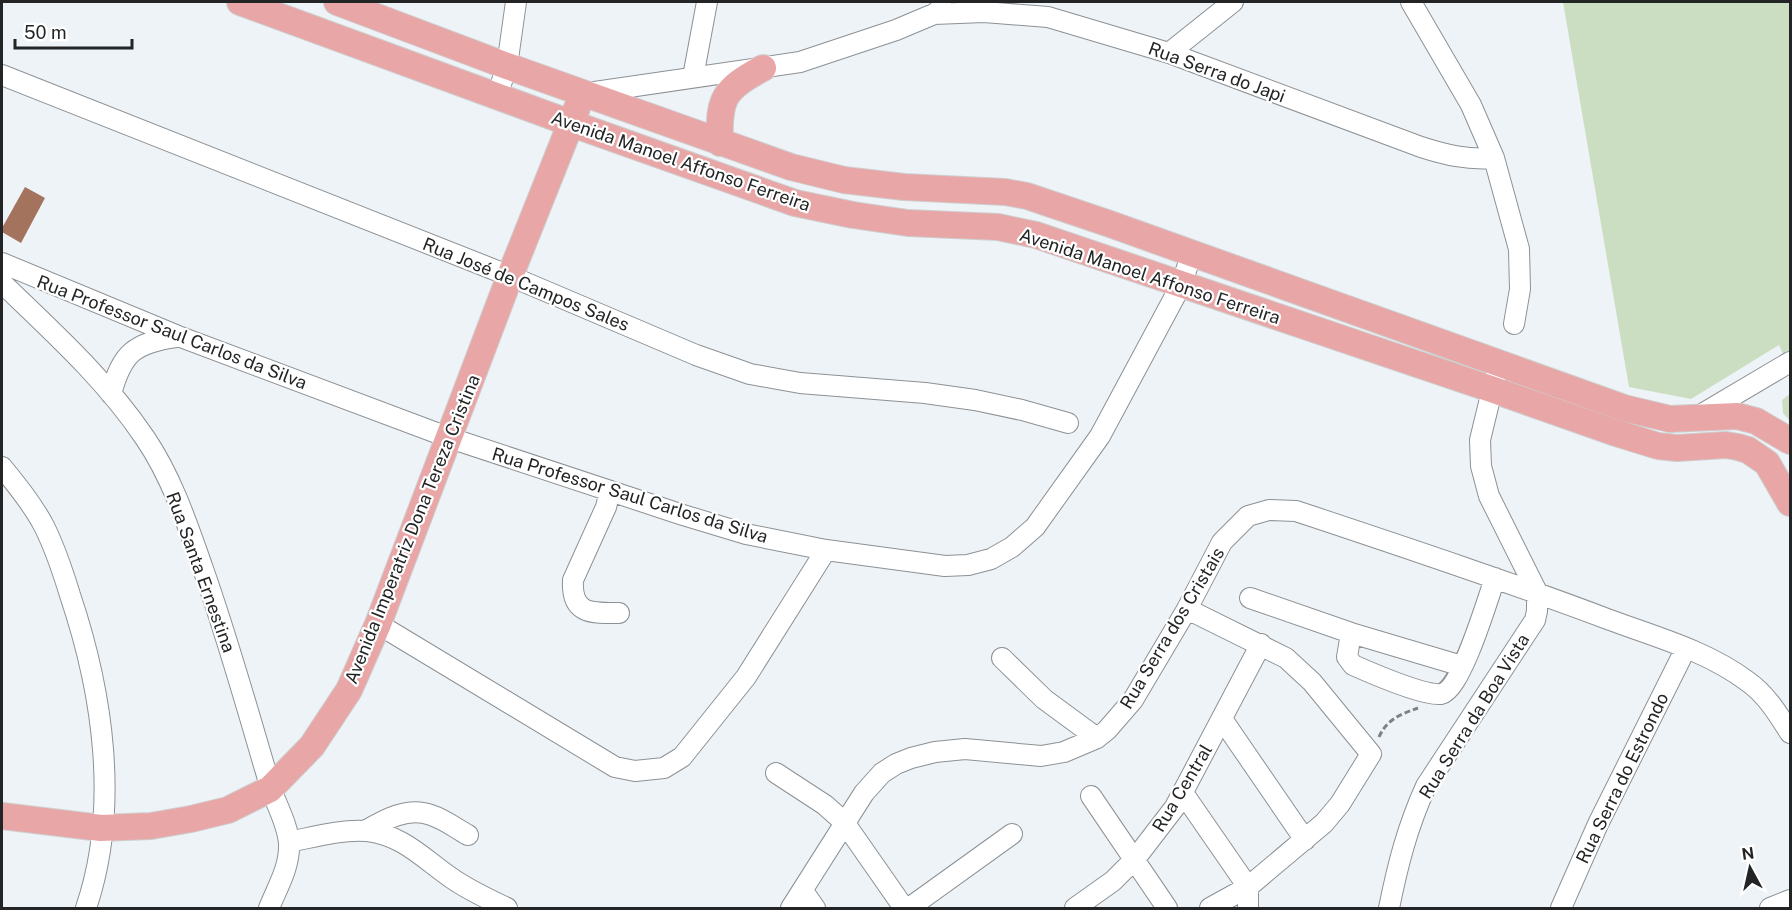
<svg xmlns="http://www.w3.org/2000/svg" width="1792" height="910" font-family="'Public Sans',sans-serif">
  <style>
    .green { fill: #cbdec1 }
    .building { fill: #a3735e }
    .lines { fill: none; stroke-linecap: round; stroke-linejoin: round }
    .minor-casing { stroke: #8c9195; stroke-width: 22 }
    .major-casing { stroke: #cecfcf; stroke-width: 28 }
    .path { stroke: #7f8285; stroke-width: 3; stroke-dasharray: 6 3; stroke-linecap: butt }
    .minor { stroke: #fff; stroke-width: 20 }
    .major { stroke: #e9a6a7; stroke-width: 26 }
    .labels { text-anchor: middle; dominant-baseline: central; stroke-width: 4.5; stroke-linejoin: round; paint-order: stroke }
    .street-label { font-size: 18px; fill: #222425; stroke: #fff }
  </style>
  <rect width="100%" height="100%" fill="#eef3f7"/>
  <path class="green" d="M1563,2H1790V370L1779,345L1691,399L1629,387Z
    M1790,394V421L1783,413L1782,400Z"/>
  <path class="building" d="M25,187L45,198L21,243L2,232V228Z"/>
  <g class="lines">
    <g class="minor-casing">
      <path id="minor" d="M1411,2L1471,105L1494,158L1519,249L1520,289L1514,324
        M934,14L984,12L1048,17L1169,53L1421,147C1446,155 1467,160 1494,158
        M1169,53L1233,2
        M2,75L510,276L696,355L750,374L800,383L925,393L975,400L1022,410L1068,423
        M693,77L707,2
        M588,93L800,62L896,30L934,14L942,8
        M497,96L507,66L516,2
        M2,263L178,336L450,438L683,515L746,534L826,550L945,566L968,565L991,559L1012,547L1035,527L1100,436L1181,285L1192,253
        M3,284C53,332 106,380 145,438C171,476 187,523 202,566C227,636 247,708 268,779C273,800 288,822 289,844C290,867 277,888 269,908
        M111,394C122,353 134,343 176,337
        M1697,417L1790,362
        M2,467C17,485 33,505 44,526C55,548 63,572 70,595C103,693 120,808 86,908
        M610,491L606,507L573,580C571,615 592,613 619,613
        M1250,598L1351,633L1462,666
        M1187,609L1286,658L1312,682L1371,754L1340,804L1324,823L1248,887L1210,908
        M378,624L615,767L635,771L664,768L682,757L746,677L826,550
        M1351,633L1347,657L1353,665C1371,673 1424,696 1441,694C1461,690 1488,598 1495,578
        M1002,658L1044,699L1097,738
        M1222,719L1305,840
        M776,773L825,805L844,822L904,908
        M1183,793L1248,887V908
        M1091,796L1167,908
        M365,831C384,820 408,806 431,815C444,819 457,829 468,835
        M289,842C314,837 341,829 367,831C402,835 423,858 450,877C468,890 488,899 507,908
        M803,891L815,908
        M791,908L864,793L882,773L896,764L911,758L935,752L965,749L1041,756L1064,752L1097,738L1107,730L1133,700L1187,609L1222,542L1248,516L1269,510L1296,511C1401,546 1507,581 1610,620C1656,637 1707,651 1747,681C1766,694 1778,714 1790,733
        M909,908L1012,834
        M1075,908L1113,881L1135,859L1175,807L1261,644
        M1389,908C1398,864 1407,828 1426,786L1535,620L1537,611V592L1489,496L1481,466L1480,440L1495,378
        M1561,908L1598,824L1686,648
        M1770,908L1790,900"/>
    </g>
    <g class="major-casing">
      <path id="major" d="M240,2L570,123L795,203L853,215L908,223L998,227L1036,235L1491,389L1616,433L1658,446L1677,448L1726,445L1738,447L1748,450L1767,463L1790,503
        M337,2L507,66L791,167L844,180L904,187L1005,192L1027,196L1110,224L1624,408L1670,419L1737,416L1756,421L1790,441
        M720,143C718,98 724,89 763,68
        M2,816L101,828L151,826L191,819L228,810L270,789L312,746L349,690L378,624L510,276L577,108"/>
    </g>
    <path class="path" d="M1379,737C1387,719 1401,714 1418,708"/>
    <use href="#minor" class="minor"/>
    <use href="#major" class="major"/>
  </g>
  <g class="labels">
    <g class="street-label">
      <text transform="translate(1217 72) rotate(20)">Rua Serra do Japi</text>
      <text transform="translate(681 161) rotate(19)">Avenida Manoel Affonso Ferreira</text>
      <text transform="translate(1150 276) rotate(18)">Avenida Manoel Affonso Ferreira</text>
      <text transform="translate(526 284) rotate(22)">Rua José de Campos Sales</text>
      <text transform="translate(172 332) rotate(21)">Rua Professor Saul Carlos da Silva</text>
      <text transform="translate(630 495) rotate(17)">Rua Professor Saul Carlos da Silva</text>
      <text transform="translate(412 529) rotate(-68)">Avenida Imperatriz Dona Tereza Cristina</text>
      <text transform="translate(201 572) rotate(70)">Rua Santa Ernestina</text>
      <text transform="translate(1172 628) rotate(-59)">Rua Serra dos Cristais</text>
      <text transform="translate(1474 716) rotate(-58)">Rua Serra da Boa Vista</text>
      <text transform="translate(1622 778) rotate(-64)">Rua Serra do Estrondo</text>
      <text transform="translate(1182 788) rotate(-59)">Rua Central</text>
    </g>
  </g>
  <rect width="1792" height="910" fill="none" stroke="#222425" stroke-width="6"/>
  <g transform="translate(1750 868) rotate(352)" stroke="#ffffff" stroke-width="4.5" paint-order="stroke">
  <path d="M0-4.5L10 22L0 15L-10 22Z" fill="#222425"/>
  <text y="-9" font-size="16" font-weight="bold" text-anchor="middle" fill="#222425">N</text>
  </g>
  <path d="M15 39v9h117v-9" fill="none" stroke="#222425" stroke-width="3"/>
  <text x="24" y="39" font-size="18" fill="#222425" stroke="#ffffff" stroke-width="4.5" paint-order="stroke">50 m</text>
</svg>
